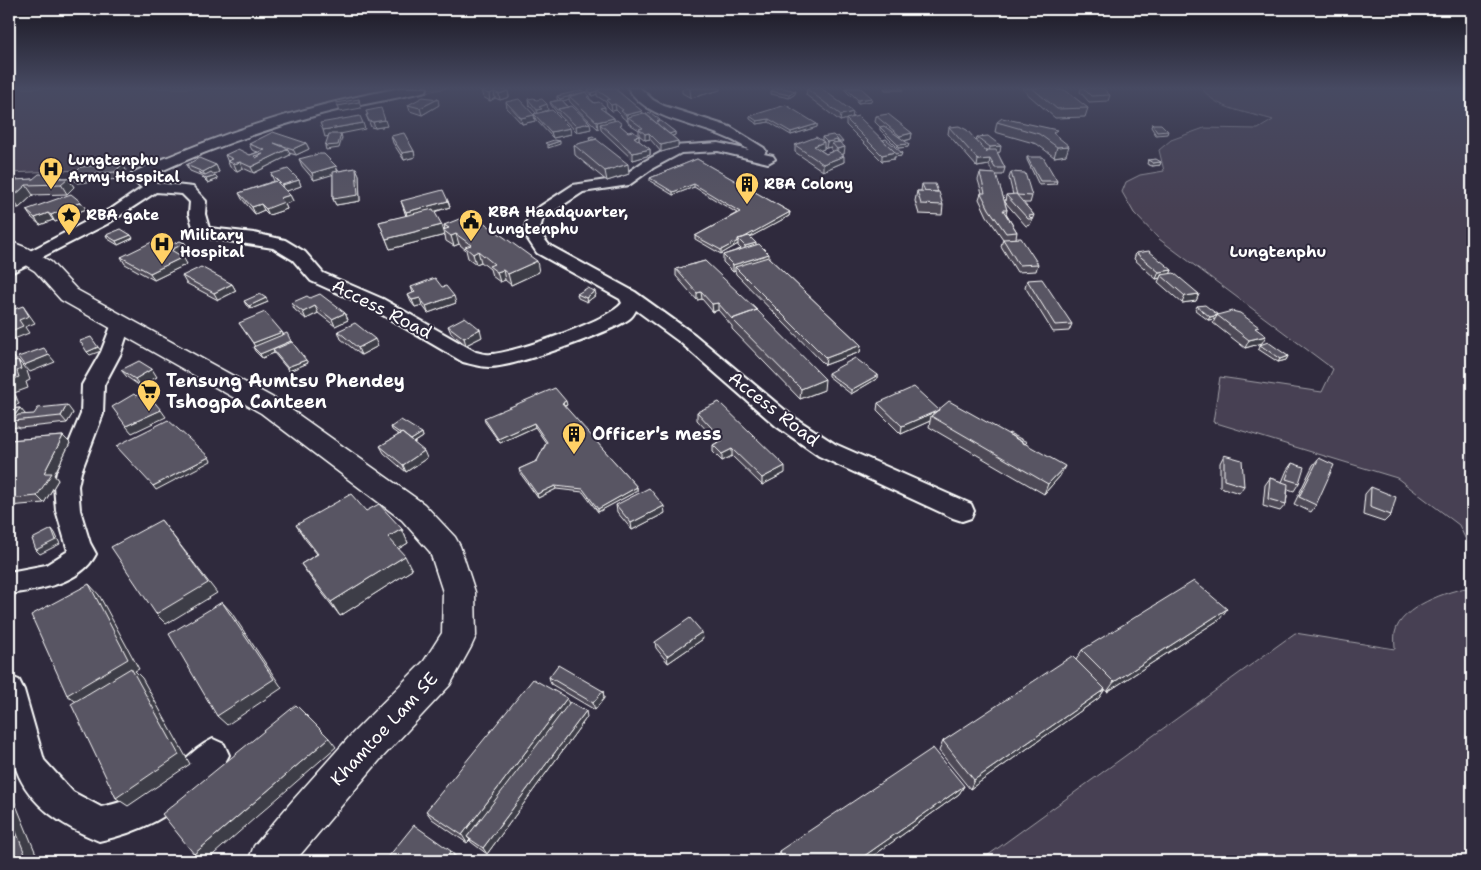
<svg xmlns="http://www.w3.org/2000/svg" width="1481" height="870" font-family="'Shantell Sans',sans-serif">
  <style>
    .green { fill: #464152; stroke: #a2a0a8 }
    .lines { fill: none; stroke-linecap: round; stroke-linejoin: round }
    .minor-casing { stroke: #fff; stroke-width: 4 }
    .major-casing { stroke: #fff; stroke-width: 3 }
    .minor { fill: #2f2a3d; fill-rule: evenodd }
    .major { fill: #2f2a3d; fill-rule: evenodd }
    .wall { fill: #4d4956; stroke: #fff; fill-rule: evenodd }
    .shaded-wall { fill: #3e3c46; stroke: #fff }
    .building { fill: #595564; stroke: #fff; fill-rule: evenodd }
    .labels { text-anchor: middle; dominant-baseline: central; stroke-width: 4; stroke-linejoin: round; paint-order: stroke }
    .far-poi-label { font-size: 15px; font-weight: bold; fill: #fff; stroke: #2f2a3d; text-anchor: start }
    .far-quarter-label { font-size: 16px; font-weight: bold; fill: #fff; stroke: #2f2a3d }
    .street-label { font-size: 18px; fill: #fff; stroke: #2f2a3d }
    .poi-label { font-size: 18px; font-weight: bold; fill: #fff; stroke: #2f2a3d; text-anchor: start }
  </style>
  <rect width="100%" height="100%" fill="#2f2a3d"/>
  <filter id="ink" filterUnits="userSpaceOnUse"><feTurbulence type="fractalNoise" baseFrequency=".02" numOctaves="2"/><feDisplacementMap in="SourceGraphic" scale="10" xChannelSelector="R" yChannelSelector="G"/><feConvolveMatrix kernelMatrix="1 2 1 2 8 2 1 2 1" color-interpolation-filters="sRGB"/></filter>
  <g filter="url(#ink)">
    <path class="green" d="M9,88H447L321,112L237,141L107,169L9,173Z
      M1202,88H1472V553L1459,525L1397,478L1213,422L1220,377L1322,392L1333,369L1159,239L1134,213L1122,192L1126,182L1140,175L1164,171L1159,150L1171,140L1204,128L1258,129L1273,120C1252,113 1215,110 1202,88Z
      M1472,587V861H980L1295,633L1395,649C1395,644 1394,638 1395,633C1400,607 1449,590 1472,587Z"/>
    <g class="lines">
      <g class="minor-casing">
        <path id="minor" d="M401,88H427L426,91C390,100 353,105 317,115C259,131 202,152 148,177L157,183L193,187L206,201L205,214L209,228L254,233L285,240L305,252L323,273L383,299L476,352C481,353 486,355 491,354C514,353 610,320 622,303L620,299L537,253L523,232L530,213L573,185L620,178L643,162L673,146L718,143L749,150C711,122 651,126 628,88H640L653,100L664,106L730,127L764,148L766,151L764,154L773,156L775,159L768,163L718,151L681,153L653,168L629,185L583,192L543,218L539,232L549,245L635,292L695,335L792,416L835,444L971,504L974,511L971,518L962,521L953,518L819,456L776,426L681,343L636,310C634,314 632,317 629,319C609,333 512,368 489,367C481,367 471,364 463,362L369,307L311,281L293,260L273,248L196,236L189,214L190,202L182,194L156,192L107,224L9,274V262L114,207L142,188L137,184L131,175L134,172C219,133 308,105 401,88Z
          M120,319L127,321L130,325L121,353L104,385L103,414L81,472L78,486L80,510L90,543L96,554C81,584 38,590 9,594V572L46,565L68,551L56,510L54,486L57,472L81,414L82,385L101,352L113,321Z
          M9,676L19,680L24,690L44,760L73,792L101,807C132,801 153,789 176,768C188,757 198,746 213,739L224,744L229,755C223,768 214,775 205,785C173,815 141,832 99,841C14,806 3,763 9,676Z"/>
      </g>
      <g class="major-casing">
        <path id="major" d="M9,241L27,248L51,262L77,290L279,401L424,504L455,537L460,546L475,592L476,636L471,647L450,685L379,761L295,861H248L254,846L294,799L351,735L424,661L442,633L443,592L430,552L402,520L261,413L61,300L35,271L9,255Z"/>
      </g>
      <use href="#minor" class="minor"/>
      <use href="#major" class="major"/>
    </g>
    <path class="wall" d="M489,88H501L508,91L509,97L500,100L495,98L490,101L483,97L481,91L489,89Z
      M596,88H618V89L617,90L643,113L660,121L675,132V135L672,136L678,141V147L661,152L650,139L645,140L639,135V130L628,123V121H627L622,117L621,115L616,110L612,111L607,106L606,102L597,96V94L592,96L588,93V90Z
      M682,88H720V90L691,98L682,93Z
      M843,88H861L871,101L858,103Z
      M884,88H903V90H885Z
      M1022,88H1055L1088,108L1085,117L1055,118L1023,90V89Z
      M1081,88H1103L1110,95L1108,101L1089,102L1080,92Z
      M807,89L853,112L852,118L883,140L901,156L894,157V159L882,161L846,125V119L840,121L806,95Z
      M771,91L795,94L789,98L771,94Z
      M557,96H589L590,99L614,118V121L628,132L639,136V141L650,149V155L633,160L601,130V128L598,129L570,102L569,99L563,101L591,129L577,132L559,115V113H557L551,105L550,102L558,100L557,99Z
      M528,99L536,100L548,110L542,112L571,134L553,138L536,120L534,114L536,113L529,105Z
      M506,102L535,121L522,124L507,108Z
      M408,105H439L422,115L410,111Z
      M366,111L387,126L375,128L371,127L366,115H368Z
      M750,116L817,124V127L791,135L769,122L757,124L750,119Z
      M876,116L912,133L911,139L905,141L908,147L898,148L880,130V127L875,122Z
      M997,122L1056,135L1066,155L1054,157L1037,144L995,132Z
      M1152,124L1168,131L1167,134L1156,135L1151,127Z
      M949,127L976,140L977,137L1000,152H997L1005,168L1003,175H996L1007,210L1006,214L1017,232L1016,238L1038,264L1036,271L1017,272L1001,246L1003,239L987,216L979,199L981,193H982L978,180L980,173L993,174L989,165L977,167L948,134Z
      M391,136L414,151L415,157L404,160L393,143Z
      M589,137L629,174L607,181L575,155L574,145L590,141Z
      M822,137L843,145L844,154H842L844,162L823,171L795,152V145L822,141ZM824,146L826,148L831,147V150L833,151L826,154L820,150L824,149Z
      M306,143L309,149L296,155L289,153L290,155L254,173L243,168L237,171L230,167L225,155H250L258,152L252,150L249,144ZM262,154H263L256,158L254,156Z
      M1027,157L1057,181L1056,184L1039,185L1027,160Z
      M299,159L336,166L338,171L356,168L359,175L360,201L336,205L333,199V174L314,180L302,166Z
      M697,159L790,212L789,216L750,237L756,245L769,258L861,345L860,352L825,365L736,274L735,271L733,272L723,262V255L741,249L738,246V244L721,254L695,239V236L737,213L694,187L673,195L650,181V178Z
      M1148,160L1160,165L1152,166L1147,164Z
      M186,165H216L219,172L214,174L216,176L218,179L208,183L200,175L190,171Z
      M126,170L119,179L77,183L72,176Z
      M1011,172L1032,196L1030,203H1023L1034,215L1030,225L1026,226L1005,202L1006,195H1013L1009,178Z
      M59,174L62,178H68L74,187L67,194L33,195L19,208H9V182L33,179Z
      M271,174L299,180L301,186L286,191L290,195L293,201L285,204L287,209L269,215L264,210L255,214L242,199L239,193L274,181Z
      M922,184L943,205L942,215L919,214L915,201L917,191H921Z
      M401,201H448L450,207L434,212L443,230H445L444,225L539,272L511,285L505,280L500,282L492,276L490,269L481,262L476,264L468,258L466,250L459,244L454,246L446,241L445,235L390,249L379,222L406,216Z
      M86,209L55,222L53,220L40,225L31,217L26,210Z
      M106,235L133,238L118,245L108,239Z
      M166,247L189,250L179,255L187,264L154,280L125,264L121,257Z
      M1136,253L1172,270L1170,274L1199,294L1196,301L1182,303L1158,282L1160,278L1156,279L1134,259Z
      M705,261L824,390L800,399L732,329V326L718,310L713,312L702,299L697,300L676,276V269Z
      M182,276L232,284L236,291L218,300L186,283Z
      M1027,280L1072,324L1069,331L1053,332L1025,287Z
      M411,287H442L456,303L428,313L422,305L415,307L411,302L408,295L413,293Z
      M577,294L596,295L587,302L578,298Z
      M310,298L345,313L348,320L335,326L318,313L306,319L295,310L291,303Z
      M244,301L268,302L251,309L246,305Z
      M1197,306L1218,315L1262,343L1245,348L1213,323L1215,319L1208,320L1195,310Z
      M239,323L282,332L283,334L291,341L308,363L289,371L274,353L262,358L255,351L253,347L255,346Z
      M448,326L482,337L466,345L451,333Z
      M338,331L378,346L361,355L341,339Z
      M1260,345L1288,356L1286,360L1278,362L1258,349Z
      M121,370L157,377L140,386L127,377Z
      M828,373L878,375V378L851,394L828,376Z
      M878,403L939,410L1026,444L1060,476L1044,494L929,427L930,421L901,434L877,410Z
      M567,405L564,406L637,487V491L598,512L583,492L556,489L538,498L520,473L519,469L537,461L546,443L535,427L500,443L485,422L484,418Z
      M20,408L25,415L73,413L67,423L20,428L18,427L9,428V409Z
      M697,412L785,473L762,485L732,456L722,461L713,452V445L718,442L697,420Z
      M391,427L422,433L423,437L414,443L427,458L406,472L384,453L380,446L399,435L392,430Z
      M63,436L70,443L54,475L58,480L44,503L9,506V440Z
      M1224,455L1244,486L1239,493L1220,487V463Z
      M1319,458L1316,505L1311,512L1294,504L1313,465Z
      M1292,463L1299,483L1294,491L1288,489L1286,504L1280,511L1263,506L1265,485L1270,478L1282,482L1287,470Z
      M1371,487L1391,515L1384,522L1363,515L1365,494Z
      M616,505L665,513L632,530L617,512Z
      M366,511L402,529L408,543L398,549L412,570L340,616L310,577L301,564L317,554L305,539L296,525Z
      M1220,619L1107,692L1105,689L1099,698L970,789L939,751L943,741L1076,660L1082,650Z
      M703,639L668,663L656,648L655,642Z
      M549,677L603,691L604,698L595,710L551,684Z
      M569,704L587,717L487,854L471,842L470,840L467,843L432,819L426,811Z
      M964,786L959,794L866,861H780L778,859L779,851Z"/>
    <path class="shaded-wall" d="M694,88H720V90L691,98L690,89Z
      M508,91L509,97L500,100L499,94Z
      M597,91V94L592,96L591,93Z
      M796,91L795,94L789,98V95Z
      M494,92L495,98L490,101L489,94Z
      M569,96V99L560,102V99Z
      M872,98L871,101L858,103V100Z
      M359,99L361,108L340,112L338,106Z
      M438,99L439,105L422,115L420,108Z
      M547,104L548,110L542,112L538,116L537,110L539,107Z
      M615,104L616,110L612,111L611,105Z
      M605,107V113L600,108Z
      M642,111L643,117H628V121H627L626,115Z
      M853,112L852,118L840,121L841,115Z
      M534,115L535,121L522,124L521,118Z
      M614,118V125L600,124L601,128L598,129L597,122Z
      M769,119V122L757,124V121Z
      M385,120L387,126L375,128L373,122Z
      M363,123L365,129L325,137L323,130Z
      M590,123L591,129L577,132L576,126Z
      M817,124V127L791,135V132Z
      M570,128L571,134L553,138L551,132Z
      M675,132V135L669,137L668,134Z
      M649,133L650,139L645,140V134Z
      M912,133L911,139L899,142L900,136Z
      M341,134L342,138L339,148L326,150L325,146Z
      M639,136V142L634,137Z
      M838,140L837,146L832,143L831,147L826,148L827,142Z
      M560,141V144L548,148V145Z
      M678,141V147L661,152V145Z
      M824,142V149L813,153L814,146Z
      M306,143L309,149L296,155L293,149Z
      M909,144L908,147L898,148V145Z
      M1001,146L1000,152L989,154L990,147Z
      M1069,146L1066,155L1054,157L1057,147Z
      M845,147L844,154L837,155V149Z
      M288,149L290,155L254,173L251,167Z
      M650,149V155L633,160V153Z
      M414,151L415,157L404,160L402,153Z
      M895,152L902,153L901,156L894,157V159L882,161V155Z
      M844,156V162L823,171V164Z
      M990,159L989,165L977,167L978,160Z
      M240,162L243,168L237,171L234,164Z
      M1161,162L1160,165L1152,166L1153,163Z
      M123,163L126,170L119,179L115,172Z
      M628,164L629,174L607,181L605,171Z
      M216,165L219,172L207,178L203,172Z
      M336,166L338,173L314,180L312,173Z
      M356,168L359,175L360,201L336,205L333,199Z
      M59,174L64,181L68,178L74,187L67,194L61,184L54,178Z
      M216,176L218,179L208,183L206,179Z
      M299,180L301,186L284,192L282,185Z
      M694,184V187L673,195V192Z
      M26,185L33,195L19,208L12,198Z
      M290,195L293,201L285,204L287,209L269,215L266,209L280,198Z
      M448,201L450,207L408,219L406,212Z
      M81,202L86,209L55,222L51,215Z
      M261,204L264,210L255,214L252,207Z
      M790,212L789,216L741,242L739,240Z
      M48,213L53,220L40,225L35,218Z
      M442,225L445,235L390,249L386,239Z
      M456,234L459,244L454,246L451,236Z
      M131,235L133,238L118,245L116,241Z
      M738,241V244L721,254V250Z
      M185,243L189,250L175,257L171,250Z
      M756,243V250L745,253V246Z
      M478,251L481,262L476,264L473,254Z
      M769,254V261L735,267V271L733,272V265Z
      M183,257L187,264L154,280L150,273Z
      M537,261L539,272L511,285L508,274Z
      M503,270L505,280L500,282L497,272Z
      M1172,270L1169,277L1161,275L1160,278L1156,279L1159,272Z
      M232,284L236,291L218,300L214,293Z
      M595,291L596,295L587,302L586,298Z
      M701,292L702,299L697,300V293Z
      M1199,294L1196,301L1182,303L1185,296Z
      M454,296L456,303L428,313L426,306Z
      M266,298L268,302L251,309L249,306Z
      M420,298L422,305L415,307L412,300Z
      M718,303V310L713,312L712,304Z
      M23,306L35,323L25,327L29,333L9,341V332L19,320Z
      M315,306L318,313L306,319L303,312Z
      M345,313L348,320L335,326L332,319Z
      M1217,316L1215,319L1208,320L1210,317Z
      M480,329L482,337L466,345L464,338Z
      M282,332L284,336L255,347L253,343Z
      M1266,336L1262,343L1245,348L1249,340Z
      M375,339L378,346L361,355L358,348Z
      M291,341L293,344L273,350L274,353L262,358L260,354Z
      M861,345L860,352L825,365L826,358Z
      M98,347L101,351L90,355L87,352Z
      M12,355L20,364L18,360L27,371L30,380L26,382L28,388L14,393L16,396L19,404L9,408V381L14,361Z
      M49,355L55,362L30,372L24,365Z
      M1288,356L1286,360L1278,362L1280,359Z
      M306,360L308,363L289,371L287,367Z
      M152,369L157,377L140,386L135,379Z
      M878,375V378L851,394V390Z
      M825,379L824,390L800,399L801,389Z
      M566,401L567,405L562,407V403Z
      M67,405L73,413L67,423L61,416Z
      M20,408L26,415L14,421L12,419Z
      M161,410L166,417L132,433L126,426Z
      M939,410L931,416L930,421L901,434L902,426Z
      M534,423L535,427L500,443L498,439Z
      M422,433L423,437L412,444L411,440Z
      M63,436L70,443L54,475L58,480L44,503L37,496L44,473Z
      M732,449V456L722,461V454Z
      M424,451L427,458L406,472L403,465Z
      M209,457L211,461L156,490L153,486Z
      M785,466V473L762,485V478Z
      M1065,466L1060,476L1044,494L1048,484Z
      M555,486L556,489L538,498L537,494Z
      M637,487V491L598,512V509Z
      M664,506L665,513L632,530L631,523Z
      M161,520L217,593L166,624L156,614Z
      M52,529L55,533L60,544L40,554L36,550Z
      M402,529L408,543L395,551L388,537Z
      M405,556L412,570L340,616L331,602Z
      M89,584L99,595L139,669L135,671L142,678L190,764L128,806L116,798L79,704L67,695Z
      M222,602L231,612L282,688L227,725L217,716Z
      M1227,609L1220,619L1107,692L1114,682Z
      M702,632L703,639L668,663L667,656Z
      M1105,689L1099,698L970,789L974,780Z
      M603,691L604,698L595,710L593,703Z
      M567,698L570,708L467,837L470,840L467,843L462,835Z
      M586,711L587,717L487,854L483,848Z
      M329,738L336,747L206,861H203L194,854Z
      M964,786L959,794L866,861H857Z
      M9,788L39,861H24L9,814Z
      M451,851L457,859L455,861H443Z
      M87,856L96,861H90Z"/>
    <path class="building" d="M491,88H501L508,91L499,94L494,92L489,94L481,91Z
      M596,88H605L597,90V91L591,93L588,90Z
      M605,88H614L642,111L626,115L621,111L623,110L615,104L611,105L606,100L610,99L597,90Z
      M776,88H784L796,91L789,95L771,91Z
      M810,88H821L853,112L841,115L807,89Z
      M846,88H861L872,98L858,100Z
      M1032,88H1055L1058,90H1065L1088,108L1057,109Z
      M1083,88H1103L1110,95L1091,96Z
      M583,90L586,92L560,99L557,96Z
      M585,92L589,96L587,97L594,103L599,102L605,107L600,108L614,118L597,122L569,96Z
      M423,97L438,99L420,108L408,105Z
      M534,98L536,100L542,99L547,104L539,107L542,109L537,110L528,99Z
      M359,99V102L338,106L336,103Z
      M519,99L534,115L521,118L506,102Z
      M562,100L568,107L558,109L559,110H557L550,102Z
      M786,105L817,124L791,132L769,119L757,121L750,116Z
      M572,106L590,123L576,126L558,109Z
      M381,108L385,120L373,122L369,121L366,115H368L366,111Z
      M552,110L570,128L551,132L534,114Z
      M644,113L678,141L661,145L649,133L645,134L639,129L643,128L628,117Z
      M651,113L660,120L657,122L661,121L675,132L669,134L646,114Z
      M888,114L912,133L900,136L876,116Z
      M360,116L363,123L323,130L320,123Z
      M858,116L895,152L882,155L846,119Z
      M1002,118L1057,130L1053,133L1069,146L1057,147L1039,134L997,122Z
      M617,120L622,124L620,125L628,132L633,131L639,136L634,137L650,149L633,153L600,124Z
      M1152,124H1161L1168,131L1157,132Z
      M884,126L909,144L898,145L880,127Z
      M959,126L967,130L987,153L986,150H996L1005,168H995L990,159L978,160L949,127Z
      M273,132L306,143L293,149L274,143L288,149L251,167L240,162L234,164L227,161L233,159L225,155L238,149L250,155L265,150L249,144ZM263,154L256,158L254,156Z
      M404,133L414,151L402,153L391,136Z
      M329,134H341L338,145L325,146Z
      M833,135L838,140L827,142L822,137Z
      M593,136L597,139L593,140L589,137Z
      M838,136L843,142H838V140L835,137Z
      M988,136L1001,146L990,147L977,137Z
      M816,137L824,142L814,146L826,154L836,150L844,156L823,164L795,145Z
      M596,139L628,164L605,171L574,145Z
      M886,139L902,153L895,154V152L883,140Z
      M554,140L560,141L548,145L545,143Z
      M839,142L845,147L837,149L832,143Z
      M318,154H324L336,166L312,173L299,159Z
      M1027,157H1043L1057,181H1040Z
      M199,158L216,165L203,172L186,165Z
      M697,159L790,212L743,238L738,239V241L721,250L695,236L740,212L694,184L673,192L650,178Z
      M1156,159L1161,162L1153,163L1148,160Z
      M123,163L115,172L72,176L81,167Z
      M356,168L358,195L333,199V172Z
      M288,169L299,180L282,185L271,174Z
      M198,172L205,175L211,172L216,176L206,179Z
      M1011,172L1025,173L1032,196L1017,195Z
      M980,173L996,174L1007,210H1003L1017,232L1006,233L989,209L981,193H985Z
      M39,174H59L54,178H68L61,184L26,185L12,198H9V188L12,186H9V183L13,180L33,179Z
      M276,181L290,195L280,198L284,202L266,209L261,204L252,207L239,193Z
      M922,184H935L938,192L925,191Z
      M443,190L448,201L406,212L401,201Z
      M917,191L939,192L943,205L921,204Z
      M71,194L81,202L51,215L48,213L35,218L26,210Z
      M1016,194L1034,215L1029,216L1032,219H1028L1006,195Z
      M433,209L442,225L386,239L379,222Z
      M472,214L537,261L508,274L503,270L497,272L489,266L494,264L478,251L473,254L465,247L471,245L456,234L451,236L443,230L449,228L444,225Z
      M121,229L131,235L116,241L106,235Z
      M749,236L756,243L745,246L738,239Z
      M1021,238L1038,264L1019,265L1003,239Z
      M154,241L166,247L180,241L185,243L171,250L183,257L150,273L121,257Z
      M759,244L769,254L733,265L723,255Z
      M1149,251L1172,270L1159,272L1136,253Z
      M768,257L861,345L826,358L735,267Z
      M705,261L757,310L732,319L718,303L712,304L701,292L697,293L676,269Z
      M201,267L232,284L214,293L182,276Z
      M1174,273L1199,294L1185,296L1161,275Z
      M435,278L442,287L446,286L454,296L426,306L420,298L412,300L408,295L415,292L411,287Z
      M1042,279L1072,324L1055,325L1027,280Z
      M587,288L595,291L586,298L577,294Z
      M260,294L266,298L249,306L244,301Z
      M320,294L345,313L332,319L315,306L303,312L291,303L307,296L310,298Z
      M1205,305L1218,315L1210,317L1197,306Z
      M23,306L29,316L19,320L23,326L9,332V311Z
      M757,310L825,379L801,389L732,319Z
      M1232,311L1240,313L1259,327L1255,328L1266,336L1249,340L1217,315Z
      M265,312L282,332L253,343L239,323Z
      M465,317L480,329L464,338L448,326Z
      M355,323L375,339L358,348L338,331Z
      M287,333L291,341L260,354L253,347Z
      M91,337L98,347L87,352L80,341Z
      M292,342L306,360L287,367L273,350Z
      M1268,342L1288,356L1280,359L1260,345Z
      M44,348L49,355L24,365L18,357Z
      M12,355L14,361L18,360L21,369L17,371L19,377L9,381V356Z
      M855,358L878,375L851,390L828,373Z
      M139,361L152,369L135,379L121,370Z
      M914,387L939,410L902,426L878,403Z
      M555,388L566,401L562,403L637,487L598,509L583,489L555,486L537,494L519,469L537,461L547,442L534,423L498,439L484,418Z
      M13,392L16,400L9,403V394Z
      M146,392L161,410L126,426L112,407L134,394L136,396Z
      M949,401L1065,466L1048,484L931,416Z
      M719,402L785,466L762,478L732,449L722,454L713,445L723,440L697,412Z
      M67,405L61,416L13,421L18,415L34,414L38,408Z
      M20,408L12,419L9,420V409Z
      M168,420L209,457L153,486L116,446Z
      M401,420L422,433L411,440L402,433L401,434L391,427Z
      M402,433L424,451L403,465L380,446Z
      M1009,433L1027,442L1025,444L1008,434Z
      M63,436L44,473H52L37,496L9,499V440Z
      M1224,455L1242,460L1244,486L1224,480Z
      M1319,458L1334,465L1316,505L1299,497Z
      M1292,463L1304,467L1299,483L1286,479Z
      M1270,478L1288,484L1286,504L1268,499Z
      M1371,487L1396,497L1391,515L1370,507Z
      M649,488L664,506L631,523L616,505Z
      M351,494L366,511L379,504L402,529L388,537L405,556L331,602L301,564L318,554L296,525Z
      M161,520L208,583L156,614L111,547Z
      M52,529L56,540L36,550L32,539Z
      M1194,581L1227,609L1114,682L1082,650Z
      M89,584L128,659L67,695L31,615Z
      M222,602L274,679L217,716L169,634Z
      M690,618L702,632L667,656L655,642Z
      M1072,656L1105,689L974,780L943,741Z
      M558,665L603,691L593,703L549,677Z
      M131,668L179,755L116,798L71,704Z
      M533,679L567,698L462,835L426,811Z
      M570,702L586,711L483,848L467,837Z
      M296,705L329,738L194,854L162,814Z
      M933,748L964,786L857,861H785L779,851Z
      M9,814L27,859L24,861H9Z
      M414,825L451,851L443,861H385Z
      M454,855L463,861H450Z
      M87,856L90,861H80Z"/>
  </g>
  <linearGradient id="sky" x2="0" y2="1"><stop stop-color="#1a1722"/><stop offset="0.42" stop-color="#474a62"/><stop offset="1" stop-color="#474a62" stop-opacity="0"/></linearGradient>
  <rect width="1481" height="210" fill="url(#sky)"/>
  <defs>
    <g id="hospital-pin" transform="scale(1.25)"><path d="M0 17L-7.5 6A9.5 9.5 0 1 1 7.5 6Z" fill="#ffd166" stroke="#2f2a3d"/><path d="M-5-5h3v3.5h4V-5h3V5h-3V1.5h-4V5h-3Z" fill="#111"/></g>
    <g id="building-pin" transform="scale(1.25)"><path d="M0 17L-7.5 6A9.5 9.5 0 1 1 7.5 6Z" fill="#ffd166" stroke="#2f2a3d"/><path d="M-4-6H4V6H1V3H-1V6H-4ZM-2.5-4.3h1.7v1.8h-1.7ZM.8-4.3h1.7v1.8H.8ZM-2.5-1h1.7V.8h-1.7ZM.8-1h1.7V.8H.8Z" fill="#111"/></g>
    <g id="sight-pin" transform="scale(1.25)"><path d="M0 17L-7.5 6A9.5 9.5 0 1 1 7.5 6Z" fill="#ffd166" stroke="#2f2a3d"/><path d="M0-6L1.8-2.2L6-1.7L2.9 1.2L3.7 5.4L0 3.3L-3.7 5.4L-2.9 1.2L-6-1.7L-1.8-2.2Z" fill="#111"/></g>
    <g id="civic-pin" transform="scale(1.25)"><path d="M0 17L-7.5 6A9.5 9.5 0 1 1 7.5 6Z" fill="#ffd166" stroke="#2f2a3d"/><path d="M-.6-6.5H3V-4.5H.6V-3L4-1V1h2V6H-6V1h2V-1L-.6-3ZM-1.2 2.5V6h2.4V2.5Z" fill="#111"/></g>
    <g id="supermarket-pin" transform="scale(1.25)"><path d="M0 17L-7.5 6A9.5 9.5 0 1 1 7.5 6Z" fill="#ffd166" stroke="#2f2a3d"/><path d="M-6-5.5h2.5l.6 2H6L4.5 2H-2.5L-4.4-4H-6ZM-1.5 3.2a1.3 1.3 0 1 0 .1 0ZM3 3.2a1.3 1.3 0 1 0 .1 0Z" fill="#111"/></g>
  </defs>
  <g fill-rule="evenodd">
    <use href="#hospital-pin" x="51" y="169"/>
    <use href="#building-pin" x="747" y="184"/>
    <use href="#sight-pin" x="69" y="215"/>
    <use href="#civic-pin" x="471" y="221"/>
    <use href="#hospital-pin" x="162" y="244"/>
    <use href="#supermarket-pin" x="149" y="391"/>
    <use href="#building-pin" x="574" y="434"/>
  </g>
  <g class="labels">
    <g class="far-poi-label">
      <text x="68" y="160">Lungtenphu<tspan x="68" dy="17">Army Hospital</tspan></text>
      <text x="764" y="184">RBA Colony</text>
      <text x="488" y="212">RBA Headquarter,<tspan x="488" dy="17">Lungtenphu</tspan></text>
      <text x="86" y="215">RBA gate</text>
      <text x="180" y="235">Military<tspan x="180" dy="17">Hospital</tspan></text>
    </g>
    <g class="far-quarter-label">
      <text x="1278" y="251">Lungtenphu</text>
    </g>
    <g class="street-label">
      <text transform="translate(382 309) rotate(27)">Access Road</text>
      <text transform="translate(774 409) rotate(38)">Access Road</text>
      <text transform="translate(384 729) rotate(-47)">Khamtoe Lam SE</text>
    </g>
    <g class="poi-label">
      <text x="166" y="381">Tensung Aumtsu Phendey<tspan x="166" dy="21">Tshogpa Canteen</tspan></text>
      <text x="592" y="434">Officer's mess</text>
    </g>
  </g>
  <rect width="1481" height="870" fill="none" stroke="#2f2a3d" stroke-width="30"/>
  <rect x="15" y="15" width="1451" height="840" fill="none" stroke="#fff" stroke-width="2" filter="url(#ink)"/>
</svg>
